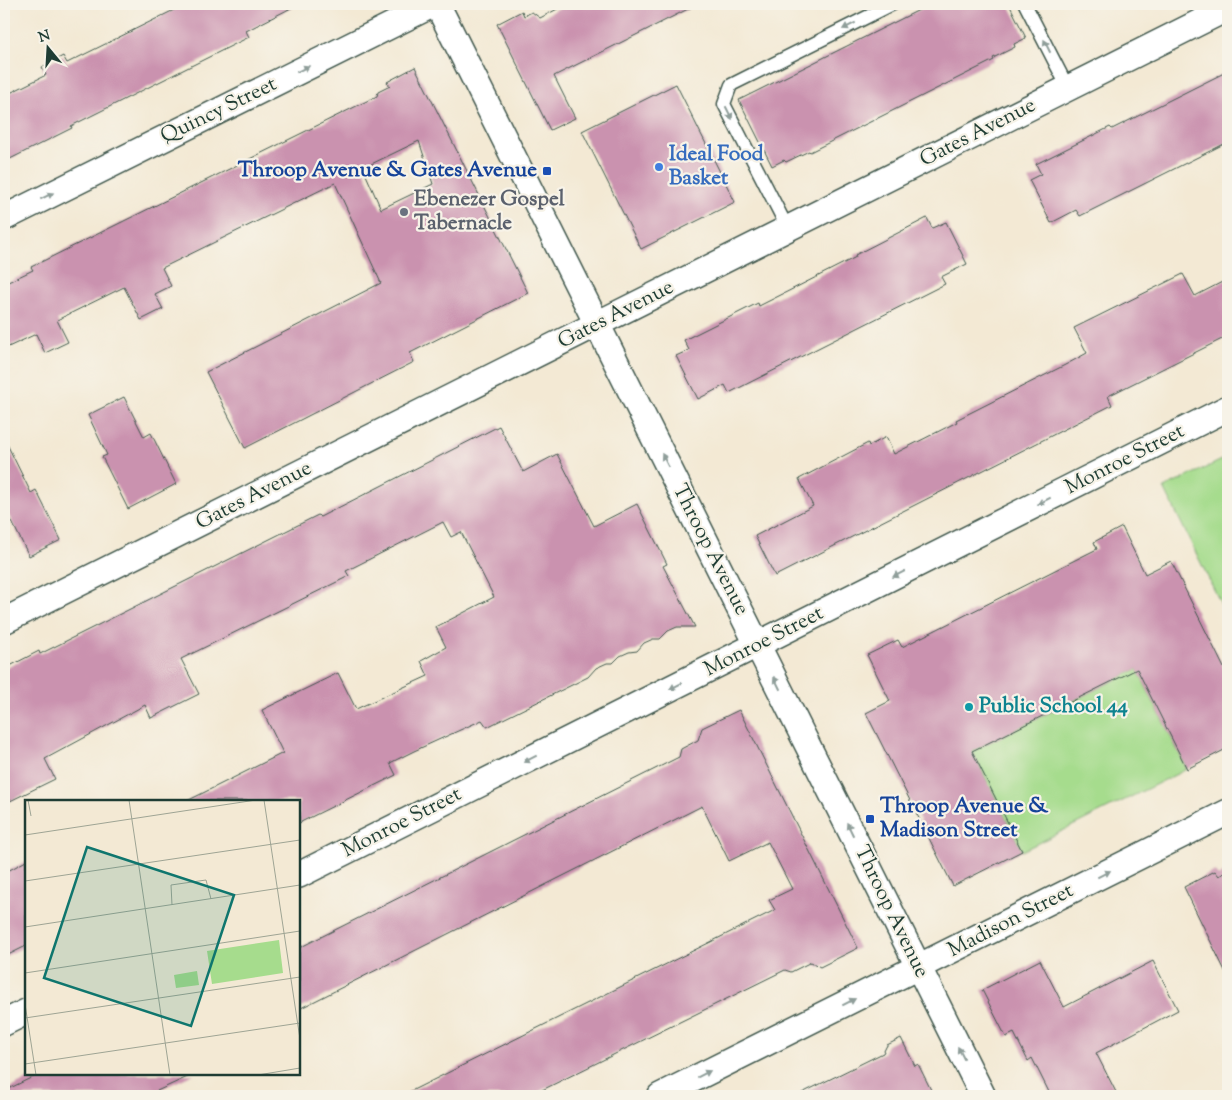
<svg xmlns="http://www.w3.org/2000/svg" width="1232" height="1100" font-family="'Sorts Mill Goudy',serif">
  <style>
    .green { fill: #a6dc8d; stroke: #628c60 }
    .building { fill: #ca92af; fill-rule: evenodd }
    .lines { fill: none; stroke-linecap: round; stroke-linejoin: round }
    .service-casing { stroke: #3f574c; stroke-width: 15 }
    .minor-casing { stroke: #3f574c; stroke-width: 28 }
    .service { stroke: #fff; stroke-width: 12 }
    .minor { stroke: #fff; stroke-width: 25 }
    .oneway { fill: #8f9e9a }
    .shop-dot { fill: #3f7fe0; stroke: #f7f3e8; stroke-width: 2 }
    .transit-dot { fill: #1a4fb4; stroke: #f7f3e8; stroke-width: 2 }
    .worship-dot { fill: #6b7280; stroke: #f7f3e8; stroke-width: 2 }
    .culture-dot { fill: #0f9aa8; stroke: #f7f3e8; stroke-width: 2 }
    .labels { text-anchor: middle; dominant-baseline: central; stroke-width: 4.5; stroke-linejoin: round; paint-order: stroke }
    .street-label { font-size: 21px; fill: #1f3d34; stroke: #f7f3e8 }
    .shop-label { font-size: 21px; font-weight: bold; fill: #366cbe; stroke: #f7f3e8; text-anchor: start }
    .transit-label { font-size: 21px; font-weight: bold; fill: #164399; stroke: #f7f3e8; text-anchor: end }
    .worship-label { font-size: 21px; font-weight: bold; fill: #5b616d; stroke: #f7f3e8; text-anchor: start }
    .culture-label { font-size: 21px; font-weight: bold; fill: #0d838f; stroke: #f7f3e8; text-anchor: start }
    .inset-road { fill: none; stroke: #9ea494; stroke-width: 1 }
    .view { fill: #0f766e; fill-opacity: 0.15; stroke: #0f766e; stroke-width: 2.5 }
    .inset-edge { fill: none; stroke: #1f3d34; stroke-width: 2.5 }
  </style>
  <rect width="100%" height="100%" fill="#f7f3e8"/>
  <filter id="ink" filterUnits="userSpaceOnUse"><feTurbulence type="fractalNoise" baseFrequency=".02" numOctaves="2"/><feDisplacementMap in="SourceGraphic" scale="10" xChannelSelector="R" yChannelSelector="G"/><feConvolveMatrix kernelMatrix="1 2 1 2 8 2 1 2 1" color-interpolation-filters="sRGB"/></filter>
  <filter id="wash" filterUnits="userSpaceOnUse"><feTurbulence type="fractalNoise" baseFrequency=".0096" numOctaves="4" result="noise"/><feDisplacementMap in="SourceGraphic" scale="20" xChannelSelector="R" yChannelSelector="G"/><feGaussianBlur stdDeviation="1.12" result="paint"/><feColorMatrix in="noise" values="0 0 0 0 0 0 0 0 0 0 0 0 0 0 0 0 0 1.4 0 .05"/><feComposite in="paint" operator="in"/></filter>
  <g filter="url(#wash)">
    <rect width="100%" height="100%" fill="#f3e9d4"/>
    <path class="green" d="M1228,457V618L1164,488Z
      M1137,669L1187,769L1022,851L972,751Z"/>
    <g id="blocks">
      <path class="building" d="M186,4H299L246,31L249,37L71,126L72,128L4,162V96L46,75L42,67L63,56L67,63Z
        M567,4H698L554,76L575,118L550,130L497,24L522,11L524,16L532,12L540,18Z
        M931,4H1009L1026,38L1014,44L1015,47L993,58L994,60L810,152L809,151L786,162L784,160L772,166L739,100Z
        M415,67L528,293L410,353L414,362L245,448L206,372L381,283L335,183L162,268L171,286L155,294L163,309L141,320L124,287L57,320L68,342L45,353L36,334L4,349V284L33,270L31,267L377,96L378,92L390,86L387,82ZM419,141L433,184L381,209L363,168Z
        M1228,71V142L1080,216L1076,210L1051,223L1029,180L1041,174L1036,164L1110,127L1112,129Z
        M676,84L735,202L641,249L582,131Z
        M927,218L932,228L946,222L967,264L941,277L945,284L729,393L725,385L698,399L676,356L689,350L684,340L758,303L759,306L856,257L855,255Z
        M1183,274L1195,296L1228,279V336L1108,396L1112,405L775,576L755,536L813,506L799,479L868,443L869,446L886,437L894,454L957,422L956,420L1067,364L1087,353L1074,328Z
        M124,397L144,437L151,433L176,484L128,509L102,457L107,455L88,415Z
        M499,426L523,472L557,454L594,526L637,504L667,564L663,566L695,627H677L668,631L660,639H653L644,643L637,651L629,652L620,656L613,663H607L596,668L588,677L487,727L482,720L414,751L390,763L396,775L299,823V801H187L283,753L262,710L338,673L356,709L428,676L421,661L446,647L436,627L494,597L461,532L451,537L443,522L346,571L349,576L181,659L199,694L151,718L145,705L45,759L55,779L4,804V669L39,651L40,654L318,515L320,517Z
        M4,438L31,493L36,490L61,540L29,556L4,506Z
        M1122,527L1145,574L1171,561L1228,676V748L1187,769L1137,669L972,751L1022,851L953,886L866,713L890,701L867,655L898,640L902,647L1097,549L1094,542Z
        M739,710L858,948L820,967L811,962L791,972L785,970L530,1096H401L775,910L769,900L792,889L768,842L729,861L702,806L299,1009V948L679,757L681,749L698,740L702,728Z
        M26,861V946L4,957V873Z
        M1215,871L1219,876L1228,871V977L1184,887Z
        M1040,960L1064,1007L1153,961L1178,1010L1096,1053L1118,1096H1051L1032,1058L1028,1061L1014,1033L1006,1037L982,990Z
        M901,1038L915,1066L918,1064L934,1096H796L883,1053L887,1045Z
        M39,1074H194L146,1096H4V1091Z"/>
    </g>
  </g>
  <g filter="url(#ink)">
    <use href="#blocks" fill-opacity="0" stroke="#3f574c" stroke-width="1"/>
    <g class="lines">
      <g class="service-casing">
        <path id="service" d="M1025,4L1068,88
          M788,229L724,104L731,85L893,4"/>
      </g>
      <g class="minor-casing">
        <path id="minor" d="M437,4L983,1096
          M4,218L434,4
          M4,621L1228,8
          M299,875L1228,408
          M4,1023L26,1012
          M660,1096L1228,812"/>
      </g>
      <use href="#service" class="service"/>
      <use href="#minor" class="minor"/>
    </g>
    <defs><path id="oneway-solid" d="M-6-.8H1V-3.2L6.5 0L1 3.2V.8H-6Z" transform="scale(1.25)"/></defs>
    <g class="oneway">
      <use href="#oneway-solid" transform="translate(849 26) rotate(153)"/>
      <use href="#oneway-solid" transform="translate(1047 46) rotate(-116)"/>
      <use href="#oneway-solid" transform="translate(303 69) rotate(-26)"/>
      <use href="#oneway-solid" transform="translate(729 113) rotate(63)"/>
      <use href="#oneway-solid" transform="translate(47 196) rotate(-26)"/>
      <use href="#oneway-solid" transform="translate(665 460) rotate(-117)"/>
      <use href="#oneway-solid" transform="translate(1044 501) rotate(153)"/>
      <use href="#oneway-solid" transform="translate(899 574) rotate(153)"/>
      <use href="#oneway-solid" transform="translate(777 683) rotate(-116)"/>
      <use href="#oneway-solid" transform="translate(676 686) rotate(153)"/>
      <use href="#oneway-solid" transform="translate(530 759) rotate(153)"/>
      <use href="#oneway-solid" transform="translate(850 829) rotate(-116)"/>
      <use href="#oneway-solid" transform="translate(1104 874) rotate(-27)"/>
      <use href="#oneway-solid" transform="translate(849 1002) rotate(-27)"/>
      <use href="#oneway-solid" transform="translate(961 1053) rotate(-117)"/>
      <use href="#oneway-solid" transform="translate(704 1074) rotate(-27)"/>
    </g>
  </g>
  <circle class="shop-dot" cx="659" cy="167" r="5"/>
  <g class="transit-dot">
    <rect x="542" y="166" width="10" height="10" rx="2.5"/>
    <rect x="865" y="814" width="10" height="10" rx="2.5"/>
  </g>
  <circle class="worship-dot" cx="404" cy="212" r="5"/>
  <circle class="culture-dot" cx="969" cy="707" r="5"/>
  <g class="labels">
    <g class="street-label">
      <text transform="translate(219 111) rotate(-26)">Quincy Street</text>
      <text transform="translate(978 133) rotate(-27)">Gates Avenue</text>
      <text transform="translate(616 315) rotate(-27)">Gates Avenue</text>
      <text transform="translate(1125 460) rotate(-27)">Monroe Street</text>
      <text transform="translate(254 496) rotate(-27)">Gates Avenue</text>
      <text transform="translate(710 550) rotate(63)">Throop Avenue</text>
      <text transform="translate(764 642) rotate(-27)">Monroe Street</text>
      <text transform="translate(402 823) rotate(-27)">Monroe Street</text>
      <text transform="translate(891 912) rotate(64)">Throop Avenue</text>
      <text transform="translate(1011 921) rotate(-27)">Madison Street</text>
    </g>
    <g class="shop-label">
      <text x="669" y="155">Ideal Food<tspan x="669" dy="24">Basket</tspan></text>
    </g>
    <g class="transit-label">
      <text x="537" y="171">Throop Avenue &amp; Gates Avenue</text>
      <text x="880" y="807" text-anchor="start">Throop Avenue &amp;<tspan x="880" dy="24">Madison Street</tspan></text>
    </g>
    <g class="worship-label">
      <text x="414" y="200">Ebenezer Gospel<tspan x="414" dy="24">Tabernacle</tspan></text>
    </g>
    <g class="culture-label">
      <text x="979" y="707">Public School 44</text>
    </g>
  </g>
  <g transform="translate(25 800)">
    <rect width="275" height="275" fill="#f3e9d4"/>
    <path d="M254,140L258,173L187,184L182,151ZM172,171L174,185L151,188L149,175Z" fill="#a6dc8d"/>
    <path class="inset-road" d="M3,0L6,16M104,0L145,275M239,0L275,239M0,35L231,0M0,81L275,40M147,105L146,85L181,80L186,99M0,127L275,85M0,173L275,131M0,204L11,275M0,218L275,177M0,264L275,223M233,275L275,268"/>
    <path class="view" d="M62,47L209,95L166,226L19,178Z"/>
    <rect width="275" height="275" class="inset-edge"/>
  </g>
  <rect width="1232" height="1100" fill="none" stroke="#f7f3e8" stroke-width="20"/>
  <g transform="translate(48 48) rotate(342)" stroke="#f7f3e8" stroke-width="4" paint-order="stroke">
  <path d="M0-4L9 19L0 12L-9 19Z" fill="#1f3d34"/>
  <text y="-8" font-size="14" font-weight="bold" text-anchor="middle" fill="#1f3d34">N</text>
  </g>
</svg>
